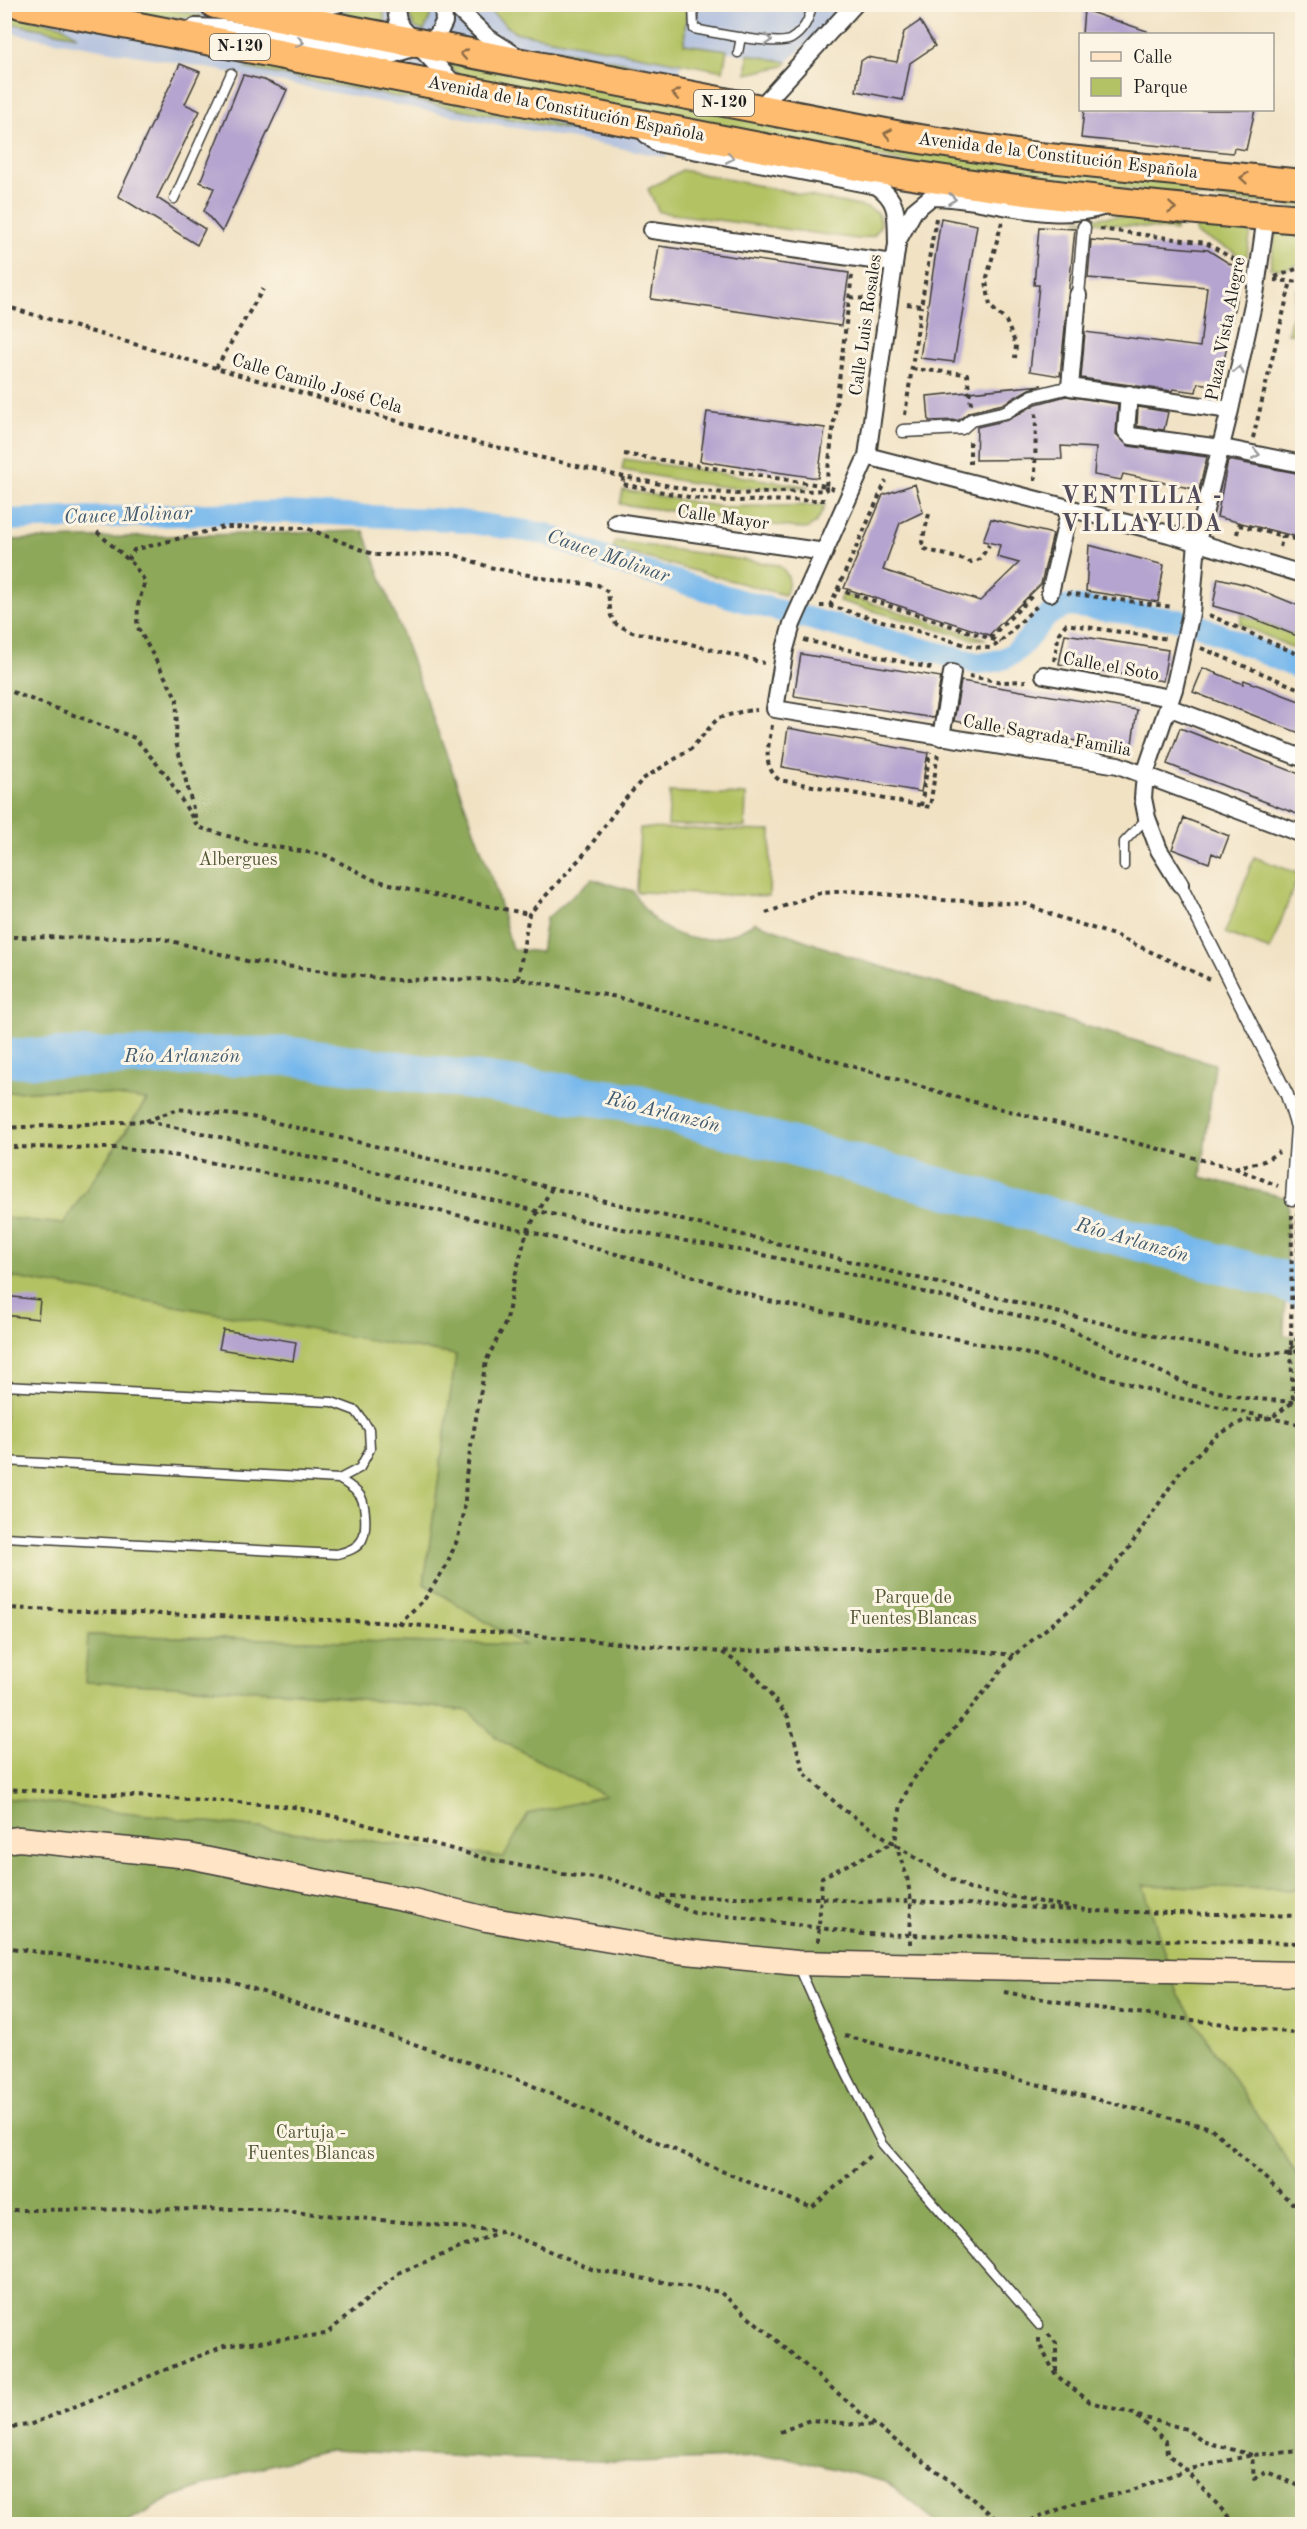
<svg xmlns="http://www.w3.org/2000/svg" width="1307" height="2529" font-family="'Old Standard TT',serif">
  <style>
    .industrial { fill: #b8c5de }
    .green { fill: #b3c264; stroke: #686f40; stroke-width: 1.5 }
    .forest { fill: #8ea85a; stroke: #55623b; stroke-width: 1.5 }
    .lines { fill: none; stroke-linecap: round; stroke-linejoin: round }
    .canal { stroke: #77b8ec; stroke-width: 22 }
    .river { stroke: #77b8ec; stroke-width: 39 }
    .building { fill: #b5a4cf }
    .service-casing { stroke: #3c3a35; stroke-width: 11 }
    .pedestrian-casing { stroke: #3c3a35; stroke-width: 15 }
    .minor-casing { stroke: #3c3a35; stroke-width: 20 }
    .secondary-casing { stroke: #3c3a35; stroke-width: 27 }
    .trunk-casing { stroke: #3c3a35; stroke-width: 32 }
    .path { stroke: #3c3a35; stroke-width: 4; stroke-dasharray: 4.5 4.5; stroke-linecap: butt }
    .service { stroke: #fff; stroke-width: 8 }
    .pedestrian { stroke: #fff; stroke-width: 12 }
    .minor { stroke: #fff; stroke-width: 16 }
    .secondary { stroke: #ffe4c6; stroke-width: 24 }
    .trunk { stroke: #febc70; stroke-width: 28 }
    .oneway { stroke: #999 }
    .oneway2 { stroke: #8d6c46 }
    .labels { text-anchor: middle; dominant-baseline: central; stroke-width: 6; stroke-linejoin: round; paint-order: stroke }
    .shield { fill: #fcf5e5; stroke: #5f5d58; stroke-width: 1.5 }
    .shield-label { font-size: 16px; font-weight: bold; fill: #1c1c1c }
    .street-label { font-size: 18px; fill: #1c1c1c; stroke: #fcf5e5 }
    .park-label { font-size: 18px; fill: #515635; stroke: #fcf5e5 }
    .water-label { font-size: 20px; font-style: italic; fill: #405a6f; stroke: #fcf5e5 }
    .district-label { font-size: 24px; font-weight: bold; letter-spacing: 1.5px; fill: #524c5b; stroke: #fcf5e5 }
  </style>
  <rect width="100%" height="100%" fill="#fcf5e5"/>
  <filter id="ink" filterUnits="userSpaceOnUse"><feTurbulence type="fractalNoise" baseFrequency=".0167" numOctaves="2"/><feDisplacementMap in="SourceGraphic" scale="12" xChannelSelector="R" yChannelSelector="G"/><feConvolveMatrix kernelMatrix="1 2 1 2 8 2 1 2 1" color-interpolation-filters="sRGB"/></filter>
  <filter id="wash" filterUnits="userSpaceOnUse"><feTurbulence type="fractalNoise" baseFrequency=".008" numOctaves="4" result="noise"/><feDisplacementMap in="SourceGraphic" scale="24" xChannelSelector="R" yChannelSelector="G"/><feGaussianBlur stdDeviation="1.35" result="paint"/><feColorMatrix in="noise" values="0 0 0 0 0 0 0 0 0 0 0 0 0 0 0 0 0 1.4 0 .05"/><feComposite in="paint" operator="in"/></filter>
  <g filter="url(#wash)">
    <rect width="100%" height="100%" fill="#f1e2c4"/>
    <path class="industrial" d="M4,5H848L787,62L684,44L666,157L202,67L5,32Z"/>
    <path class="green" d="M87,5H148L202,15L201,18L163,17Z
      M364,5H383L385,23L336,14Z
      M409,5H429L431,15L424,31L415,28L410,17Z
      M483,5H687L684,44L727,50L723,71L514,32Z
      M4,14L61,25L77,36L5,22Z
      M550,48L644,66L619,68L549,55Z
      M748,54L787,62L784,66L747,74Z
      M450,62L1302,194V208L943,169L464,78L451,69Z
      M253,63L538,118L580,132L245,68Z
      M682,170L868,208L878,213L881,224L874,236L858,239L659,212L648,189Z
      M1117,216L1177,222L1176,231L1076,220Z
      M1196,224L1251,230L1247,256L1244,260L1231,250L1196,234Z
      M1276,233L1302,235V263L1285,269L1270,268Z
      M1297,289L1302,290V335L1288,333Z
      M624,459L811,487L735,488L693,483L622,470Z
      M623,490L722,507L825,505C820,516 817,527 804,529L620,504Z
      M615,541L778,565C790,574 791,581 785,595L613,549Z
      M842,594L986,639H972L839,601Z
      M1242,614L1302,638V652L1240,624Z
      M670,792L746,795L745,827L668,825Z
      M640,828L771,831L769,896L637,892Z
      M1254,857L1299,874L1270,950L1225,933Z
      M70,1090L147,1099L63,1224L5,1218L4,1092Z
      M5,1275L456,1355L424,1584L525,1645L88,1635L297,1692L469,1711L498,1739L606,1796L528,1814L504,1857L5,1798Z
      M1143,1885L1302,1890V2182L1178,1996Z"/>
    <path class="forest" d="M364,531L494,884L512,949L541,952L546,919L592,879L633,891C659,941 707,953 755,922L859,960L1215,1064L1201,1177L1288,1198L1284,1335L1302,1337V1303V1890L1143,1885L1178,1996L1302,2182V2524H939L887,2482L782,2456L638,2462L486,2458L330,2450L247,2471L172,2497L125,2524H5V1798L504,1857L528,1814L605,1796L498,1739L469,1711L297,1692L85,1682L88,1635L524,1645L424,1584L456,1355L5,1276V1218L63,1224L147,1100L70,1090L5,1092L4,540Z"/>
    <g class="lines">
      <path class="canal" d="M4,520L283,512L453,520L546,534L617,563L743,601L976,663C1035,665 1027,612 1071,606L1180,620
        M1197,624L1302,670"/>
      <path class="river" d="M4,1058L289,1056L625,1101L1281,1280L1302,1289"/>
    </g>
    <g id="blocks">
      <path class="building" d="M1084,10L1147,31V34H1082Z
        M920,21L935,46L910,63L903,100L856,91L861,61L867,57L897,62L904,32Z
        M180,64L200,72L185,104L200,111L157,198L205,229L197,245L118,196Z
        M243,75L264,80L287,90L222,232L204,211L214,188L200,182Z
        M1084,110H1255L1246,150L1234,148L1233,153L1081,138Z
        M941,218L977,225L954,362L920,358Z
        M1039,227L1075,229L1060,376L1030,371L1039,285H1034Z
        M1091,240L1208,250L1238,269L1237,295L1219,386L1198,383L1196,392L1173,389L1172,391L1081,378L1085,332L1200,347L1207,287L1088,278Z
        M659,246L849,273L841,326L651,299Z
        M1042,385L1029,389L1003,404L969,412L959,420L929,421L927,396Z
        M1066,396L1118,404L1116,434L1129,446L1207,457L1199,490L1123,474L1121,480L1094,475L1096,448L1061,446L1062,459L976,460L977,427L1008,420L1036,404Z
        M1138,407L1168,412L1164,430L1137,426Z
        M707,412L825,428L818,478L700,461Z
        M1228,460L1302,474V538L1217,517Z
        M915,484L923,512L900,523L883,570L980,601L1019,563L997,557L1000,545L983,541L991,519L1053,534L1041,584L989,635L844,588L883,495Z
        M1089,545L1164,565L1158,602L1086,591Z
        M1218,578L1248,585L1302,607V638L1242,614L1213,606Z
        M1065,634L1168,650L1163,681L1059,664Z
        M801,654L941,677L934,718L794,696Z
        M1203,668L1243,684L1244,680L1302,702V734L1193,692Z
        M961,681L1137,710L1131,750L954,721Z
        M788,728L928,753L921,792L782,767Z
        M1180,728L1302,775V816L1167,764Z
        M1184,818L1229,836L1221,857L1212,853L1209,863L1172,849Z
        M4,1296L40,1300L38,1319L4,1315Z
        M223,1330L296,1342L293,1361L219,1349Z"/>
    </g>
  </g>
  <g filter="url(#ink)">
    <use href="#blocks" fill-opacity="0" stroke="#3c3a35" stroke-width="1.5"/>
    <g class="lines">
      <g class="service-casing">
        <path id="service" d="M693,4L694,29C711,32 779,47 791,39C804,31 810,19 812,4
          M738,53L741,37
          M174,199L231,73
          M1124,866V842L1147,818
          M4,1386L332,1402L356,1411L369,1429L370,1449L360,1468L339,1479L4,1461
          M4,1537L337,1554C346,1552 357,1549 362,1540C367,1530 366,1507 361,1497C356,1489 347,1484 339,1479
          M798,1965L846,2073L882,2144L1039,2325"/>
      </g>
      <g class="pedestrian-casing">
        <path id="pedestrian" d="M1078,295L1084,227
          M903,431L962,428L971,420L1006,412L1033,396L1070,387
          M1180,884L1287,1095L1297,1127L1292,1199"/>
      </g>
      <g class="minor-casing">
        <path id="minor" d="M395,4L398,21L403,29L456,86
          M453,4L487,37L515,55
          M296,12L337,4
          M195,27L224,28L385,57L429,43L438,34L444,22L443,4
          M759,109L855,4
          M641,126L646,134L657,143L877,186C900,201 896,219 897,244L867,456L792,624L785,649L775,709L1118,765L1302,834
          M652,230L894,263
          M898,240L914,211L931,197C991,197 1047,225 1106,206
          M1078,295L1070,387L1230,410
          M1129,394L1126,431L1131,436L1228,449L1302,464
          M867,456L1169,534L1302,574
          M616,522L825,552
          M1050,593L1070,508
          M1044,675L1171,698
          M1168,707L1302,758
          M941,737L952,673
          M1180,884L1159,850L1147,818L1143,798L1145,774L1174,689L1191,613L1197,542L1230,410L1255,295L1266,216"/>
      </g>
      <g class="secondary-casing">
        <path id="secondary" d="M4,1841L19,1839L189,1856L413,1901L486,1919L677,1951L797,1963L1302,1974"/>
      </g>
      <g class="trunk-casing">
        <path id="trunk" d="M20,4L868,168C1013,192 1157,208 1302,219
          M215,4L901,136L1029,156L1302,184"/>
      </g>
      <path class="path" d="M1002,222L986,281L990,306L1006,321L1016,345L1015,358
        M1100,229L1206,243L1242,264
        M1275,277L1302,267
        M1274,280L1302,282
        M850,297L873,300
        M907,304L921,306L936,218
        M4,306L445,435L624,477L691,490L736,494L826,490V486
        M216,368L263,289
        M912,369L967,374L971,404
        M905,415L921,306
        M1253,438L1291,281
        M624,454L826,486
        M970,464V441
        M624,477L622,484L699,499L727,501L828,500
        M1035,481L1036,413
        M834,489L826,486L852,275
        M929,514L922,542L925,549L971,562L980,559L989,545
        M97,532L133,564L145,581L138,605L137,626L177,699L176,742L196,820
        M1237,534L1239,525L1302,541
        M1280,547L1283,536
        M128,560L134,550L224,527L306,528L375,555L452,554L489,567L558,581L598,585L608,592L611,616L616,624L632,632L675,640L764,663
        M837,589L1001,642
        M1067,593L1173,607
        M820,606H830L973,647L991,648L999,643L1038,605
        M830,606L886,481
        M1209,615L1302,656
        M990,638L1032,596
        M804,640L935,669
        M1201,648L1302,690
        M1054,661L1059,633L1066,624L1168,639
        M969,676L1003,682L1026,681
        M4,689L135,738L167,776L198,827L251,843L325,855L374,880L443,897L529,914
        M772,725C769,747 761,764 779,780L930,807L938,753
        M921,806L930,752
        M766,913L820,893L852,891L943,900L1026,904L1061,918L1117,936L1209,979
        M4,937L160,938L247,961L393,980L518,979L617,997L970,1101L1234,1168L1264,1161L1279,1152
        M518,979L529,914L585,853L619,806L643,779L691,749L718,718L744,711L757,710
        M146,1121L178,1109L252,1117L552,1188L1158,1337L1257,1355L1302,1350
        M4,1128L146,1121L339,1163L537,1211L656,1236L745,1251L859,1276L1020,1316L1071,1330L1189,1385L1245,1398L1293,1402L1302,1406
        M4,1147L119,1148L178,1156L330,1186L527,1231L655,1264L769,1301L1021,1352L1170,1396L1302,1425
        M1235,1168L1278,1186
        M1291,1349L1298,1337V1212
        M1294,1390H1302
        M4,1608L378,1622L722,1652L754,1674L788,1717L804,1773L841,1808L914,1857L969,1889L1091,1911
        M398,1624L424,1600L446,1566L458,1538L465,1503L466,1475L486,1361L507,1320L513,1284L527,1231L552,1188
        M723,1652L821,1648H948L1014,1655
        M4,1789L225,1801L294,1807L353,1821L491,1860L568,1875L614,1880L694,1913L747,1918L863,1934L1302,1943
        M661,1896L821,1898L861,1902L911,1901L1073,1910
        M1089,1911L1302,1916
        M818,1942L822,1877L895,1842
        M910,1944L911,1901L907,1877L895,1842L901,1804L911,1782L1014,1655L1094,1590L1129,1548L1182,1469L1216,1436L1243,1421L1271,1418L1293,1402L1291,1350L1292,1215
        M4,1947L225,1979L522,2081L724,2172L812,2208L873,2153
        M1004,1992L1082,2006L1302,2034
        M845,2036L1211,2128L1292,2203H1302
        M4,2210L260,2209L501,2231
        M1048,2334L1056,2343V2374
        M1039,2338V2344L1056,2375L1090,2402L1134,2414L1166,2441L1167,2454L1186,2470L1235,2524
        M1138,2416L1186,2429L1202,2441L1252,2455L1254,2478L1267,2472L1302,2487
        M4,2428L29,2425L224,2346L326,2334L400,2272L502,2231L594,2270L720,2292L876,2426L957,2486L1002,2524
        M780,2432L810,2420L875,2426
        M1022,2524L1078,2502L1130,2491L1186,2470L1252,2455L1302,2451"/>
      <use href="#service" class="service"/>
      <use href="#pedestrian" class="pedestrian"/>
      <use href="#minor" class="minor"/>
      <use href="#secondary" class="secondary"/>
      <use href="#trunk" class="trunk"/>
    </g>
    <defs><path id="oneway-chevron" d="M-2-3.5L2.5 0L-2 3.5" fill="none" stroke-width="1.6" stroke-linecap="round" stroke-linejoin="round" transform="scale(1.5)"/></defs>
    <g class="oneway">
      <use href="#oneway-chevron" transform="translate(768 40) rotate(5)"/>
      <use href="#oneway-chevron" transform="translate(300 42) rotate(11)"/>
      <use href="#oneway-chevron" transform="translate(730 158) rotate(11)"/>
      <use href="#oneway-chevron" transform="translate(952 199) rotate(7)"/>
      <use href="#oneway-chevron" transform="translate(1239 370) rotate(-78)"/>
      <use href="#oneway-chevron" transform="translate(1256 454) rotate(11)"/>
    </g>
    <g class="oneway2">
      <use href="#oneway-chevron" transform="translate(464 54) rotate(-169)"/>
      <use href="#oneway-chevron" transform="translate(676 94) rotate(-169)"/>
      <use href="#oneway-chevron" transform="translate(888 134) rotate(-169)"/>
      <use href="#oneway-chevron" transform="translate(1244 178) rotate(-175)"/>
      <use href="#oneway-chevron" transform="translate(1172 208) rotate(4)"/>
    </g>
  </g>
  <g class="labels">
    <g class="shield">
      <rect x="210" y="34" width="60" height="26" rx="4.5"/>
      <rect x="694" y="90" width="60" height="26" rx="4.5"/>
    </g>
    <g class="shield-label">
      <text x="240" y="47">N-120</text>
      <text x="724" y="103">N-120</text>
    </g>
    <g class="street-label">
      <text transform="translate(566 109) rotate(11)">Avenida de la Constitución Española</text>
      <text transform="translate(1058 156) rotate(7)">Avenida de la Constitución Española</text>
      <text transform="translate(866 325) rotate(-82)">Calle Luis Rosales</text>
      <text transform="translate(1226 329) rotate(-79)">Plaza Vista Alegre</text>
      <text transform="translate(317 384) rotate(16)">Calle Camilo José Cela</text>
      <text transform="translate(723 518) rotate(8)">Calle Mayor</text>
      <text transform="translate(1111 667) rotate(10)">Calle el Soto</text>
      <text transform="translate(1047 736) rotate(10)">Calle Sagrada Familia</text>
    </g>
    <g class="park-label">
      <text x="238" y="860">Albergues</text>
      <text x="913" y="1598">Parque de<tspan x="913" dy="21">Fuentes Blancas</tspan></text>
      <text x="311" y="2133">Cartuja -<tspan x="311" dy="21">Fuentes Blancas</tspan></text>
    </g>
    <g class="water-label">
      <text transform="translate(128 516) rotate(-2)">Cauce Molinar</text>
      <text transform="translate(608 557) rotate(19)">Cauce Molinar</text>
      <text x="182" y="1057">Río Arlanzón</text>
      <text transform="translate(663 1113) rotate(14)">Río Arlanzón</text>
      <text transform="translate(1132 1241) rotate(16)">Río Arlanzón</text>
    </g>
    <g class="district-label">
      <text x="1142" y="497">VENTILLA -<tspan x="1142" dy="28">VILLAYUDA</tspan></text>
    </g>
  </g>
  <rect width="1307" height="2529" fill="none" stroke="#fcf5e5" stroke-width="24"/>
  <rect x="1079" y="33" width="195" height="78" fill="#fcf5e5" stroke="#a29e95" stroke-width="1.5"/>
  <rect x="1091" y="52" width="30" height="9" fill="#ffe4c6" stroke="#a29e95" stroke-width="1.5"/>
  <text x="1133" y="63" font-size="18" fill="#1c1c1c">Calle</text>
  <rect x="1091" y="78" width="30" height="18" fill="#b3c264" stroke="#a29e95" stroke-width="1.5"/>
  <text x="1133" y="93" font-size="18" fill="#1c1c1c">Parque</text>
</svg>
